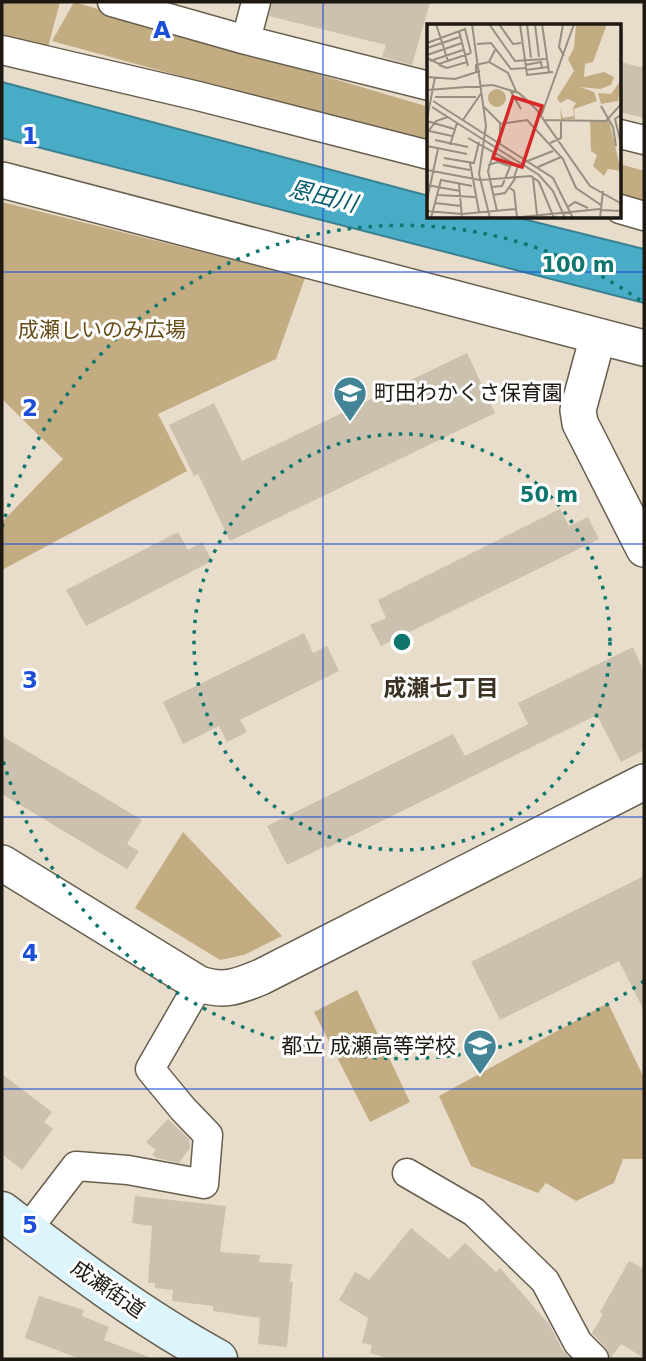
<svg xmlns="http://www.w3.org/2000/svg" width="646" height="1361" font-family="'DejaVu Sans','Noto Sans JP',sans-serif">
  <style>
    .green { fill: #c3ac82 }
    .water { fill: #48acc6; stroke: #3b8090; stroke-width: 2 }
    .building { fill: #ccc1ae }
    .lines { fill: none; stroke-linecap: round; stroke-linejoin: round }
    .minor-casing { stroke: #675e4d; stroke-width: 31 }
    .tertiary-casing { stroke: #675e4d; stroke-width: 38 }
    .secondary-casing { stroke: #675e4d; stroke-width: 41 }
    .minor { stroke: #fff; stroke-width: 28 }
    .tertiary { stroke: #fff; stroke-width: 35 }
    .secondary { stroke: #dcf5fc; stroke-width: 38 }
    .grid { fill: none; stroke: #1d4ed8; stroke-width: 2; stroke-opacity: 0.55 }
    .ring { fill: none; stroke: #0f766e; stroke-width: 3.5; stroke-dasharray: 3.5 7 }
    .labels { text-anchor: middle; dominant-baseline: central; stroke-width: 6; stroke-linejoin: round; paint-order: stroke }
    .park-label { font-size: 21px; fill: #664c16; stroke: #fff }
    .poi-label { font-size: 21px; fill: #1d1912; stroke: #fff; text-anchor: start }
    .street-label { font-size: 21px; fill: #1d1912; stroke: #fff }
    .water-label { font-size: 23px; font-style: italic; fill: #035b6d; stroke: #fff }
    .neighbourhood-label { font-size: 23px; font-weight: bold; fill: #3b3223; stroke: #fff }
    .inset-road { fill: none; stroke: #978f80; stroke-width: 2 }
    .view { fill: #d62828; fill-opacity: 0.15; stroke: #d62828; stroke-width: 3.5 }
    .inset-edge { fill: none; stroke: #1d1912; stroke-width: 3.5 }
    .grid-label { font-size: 23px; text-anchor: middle; font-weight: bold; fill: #1d4ed8; stroke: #fff; stroke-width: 6; stroke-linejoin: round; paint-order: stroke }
    .centre { fill: #0f766e; stroke: #fff; stroke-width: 3.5 }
    .ring-label { font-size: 21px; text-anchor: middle; font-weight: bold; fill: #0f766e; stroke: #fff; stroke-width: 6; stroke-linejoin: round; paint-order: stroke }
  </style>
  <rect width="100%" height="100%" fill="#e8ddca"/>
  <path class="green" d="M2,2H60L47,51L2,39Z
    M74,2L429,107V144L52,41Z
    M620,164L644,171V204L620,197Z
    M2,202L305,278L276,359L158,414L187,471L2,570V522L63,459L2,399Z
    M183,832L282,936L244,955L220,960L135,908Z
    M357,990L410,1102L370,1122L314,1012Z
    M608,1003L644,1078V1159H623L614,1183L576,1201L546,1183L538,1193L471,1166L439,1096Z"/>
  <path class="water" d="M2,82L429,196V217H515L644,249V303L2,138Z"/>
  <path class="building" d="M272,2H430L412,65L382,57L386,45L269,16Z
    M620,62L644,68V118L620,112Z
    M467,353L495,413L230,541L198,474L194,476L169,425L214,403L242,461Z
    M560,509L569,526L588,517L599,539L381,646L370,625L386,618L378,600Z
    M178,532L188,550L202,542L212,561L86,626L66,590Z
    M304,633L313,653L327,646L339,671L240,720L247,732L227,742L219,726L183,744L163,702Z
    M633,647L644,672V750L621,762L597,715L327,848L326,846L287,865L267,826L453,734L465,756L528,724L518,703Z
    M2,736L142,820L127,844L139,851L127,869L2,794Z
    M644,876V1011L619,961L500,1020L471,962Z
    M2,1074L52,1112L44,1122L53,1129L22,1170L2,1154Z
    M168,1119L189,1139L190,1148L179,1163L157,1158L152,1155L156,1150L146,1142Z
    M135,1196L226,1206L220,1252L260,1255L259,1262L292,1264L290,1282H293L287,1347L258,1344L260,1318L213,1311V1306L172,1301L173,1290L155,1288V1283H148L152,1226L132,1223Z
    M411,1228L449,1259L465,1243L496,1272L500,1268L549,1324L563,1351L571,1359H391L370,1353L372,1345L362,1343L368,1318L339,1300L355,1272L369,1280Z
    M629,1261L644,1269V1358L621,1344L610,1359L606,1348L592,1333L603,1314L600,1312Z
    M39,1296L84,1310L82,1316L109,1327L104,1340L149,1357V1359H80L25,1338Z"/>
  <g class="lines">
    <g class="minor-casing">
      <path id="minor" d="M112,2L246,40L429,86
        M246,40L256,2
        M2,50L198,96L429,155
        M620,134L644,140
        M620,209L644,216
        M407,1173L474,1212L545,1281L578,1343L594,1359
        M27,1230L76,1166L128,1170L204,1184L208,1135L183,1109L150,1069L199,984"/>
    </g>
    <g class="tertiary-casing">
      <path id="tertiary" d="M2,180L644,348
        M598,336L578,410L580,423L644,549
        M2,863L199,984C224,992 237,987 261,977L644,782"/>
    </g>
    <g class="secondary-casing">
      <path id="secondary" d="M2,1211C71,1264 141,1317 218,1359"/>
    </g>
    <use href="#minor" class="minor"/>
    <use href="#tertiary" class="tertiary"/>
    <use href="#secondary" class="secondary"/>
  </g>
  <path class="grid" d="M323,2V1359M2,272H644M2,544H644M2,817H644M2,1089H644"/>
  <g class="ring">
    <circle cx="402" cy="642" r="208"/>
    <path d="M644 981A416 416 0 0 1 2 757M2 527A416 416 0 0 1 644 303"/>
  </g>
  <defs>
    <g id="school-pin" transform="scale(1.75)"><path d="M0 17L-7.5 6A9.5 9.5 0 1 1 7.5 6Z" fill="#438597" stroke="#fff"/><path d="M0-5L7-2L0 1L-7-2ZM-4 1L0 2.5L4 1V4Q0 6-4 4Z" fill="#fff"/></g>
  </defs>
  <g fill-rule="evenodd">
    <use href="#school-pin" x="350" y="393"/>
    <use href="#school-pin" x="480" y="1046"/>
  </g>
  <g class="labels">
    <g class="park-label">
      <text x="102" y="330">成瀬しいのみ広場</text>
    </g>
    <g class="poi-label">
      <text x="374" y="393">町田わかくさ保育園</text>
      <text x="456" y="1046" text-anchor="end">都立 成瀬高等学校</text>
    </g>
    <g class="street-label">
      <text transform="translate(108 1289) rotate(35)">成瀬街道</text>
    </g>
    <g class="water-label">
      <text transform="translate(323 196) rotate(14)">恩田川</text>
    </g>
    <g class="neighbourhood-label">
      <text x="441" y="688">成瀬七丁目</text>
    </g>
  </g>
  <g transform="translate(427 24)">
    <rect width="194" height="194" fill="#e8ddca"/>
    <path d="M149,0H180L166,38L158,40L157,53L177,48L187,53L184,61L173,65L153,63L167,68L170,77L147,85L148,95H134L133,85L136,94L147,92L146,84L149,79L141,75L133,79L130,74L147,47L141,35L147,24ZM194,56L191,77L174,80L171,69L184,70ZM61 74a9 9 0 1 1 18 0a9 9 0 1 1-18 0ZM182,96L194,147L181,145L177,152L166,142L170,131L164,127L163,97Z" fill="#c3ac82"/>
    <path class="inset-road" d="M9,0L21,37M45,0L59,102L52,150L63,194M62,0L88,37L119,35M72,0L86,20L94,19M93,0L100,51L126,48M100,0L104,34M108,0L112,33M115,0L122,48M136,0L132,23L137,32M32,7L41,42M0,19L38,5L44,29M50,20L64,19L84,45L99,44M0,24L33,13M0,31L35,19M0,34L12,40L44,29M3,37L36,26M62,38L81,49L89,67M12,41L20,44L40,38M98,41L114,38L115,44M99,46L121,43M49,48V41L62,38L68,26M0,53L28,55L53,47M0,66L66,61L92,69L109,85L163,162L195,180M83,66L94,85M8,73H49M6,77L126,154L146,194M174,82L186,103L189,122M5,83L112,151L126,167L138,194M57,83L73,99V119M195,90L188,95L195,124M114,92L147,0M0,95L8,53M36,96L55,68M117,96L179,97L195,79M0,97L27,105M73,100L100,96L136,135L149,164L174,181M2,107L25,112M0,109L9,97L21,93M41,114L91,142L87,153M8,116L41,123M123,119L134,114V96M23,121L30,99M0,122L40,130M67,127L61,147L70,187M17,134L47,139L52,118M98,138L126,127M43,139L52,188M16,141L43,146M61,141L71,138L82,142M111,143L134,133M0,146L53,156L104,152L112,158L127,194M106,154L110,191M32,160L35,194M0,161L33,167M64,163L75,162L85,138M83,164L87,167L90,193M11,171L48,173M66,171L78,169L90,152M0,176L11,125M8,179L34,182M141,183L148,178L161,184M173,186L195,187M0,187L35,190L89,185M4,194L14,156L45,162M84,194L173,185M173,194L176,167"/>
    <path class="view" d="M86,73L115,82L95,143L66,134Z"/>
    <rect width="194" height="194" class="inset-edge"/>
  </g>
  <g class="grid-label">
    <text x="162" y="38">A</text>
    <text x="30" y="144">1</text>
    <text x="30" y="416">2</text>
    <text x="30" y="688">3</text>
    <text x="30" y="961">4</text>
    <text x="30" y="1233">5</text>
  </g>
  <circle cx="402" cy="642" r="10" class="centre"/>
  <g class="ring-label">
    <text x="578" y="272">100 m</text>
    <text x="549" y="502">50 m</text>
  </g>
  <rect width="646" height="1361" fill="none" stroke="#1d1912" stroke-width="7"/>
</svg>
